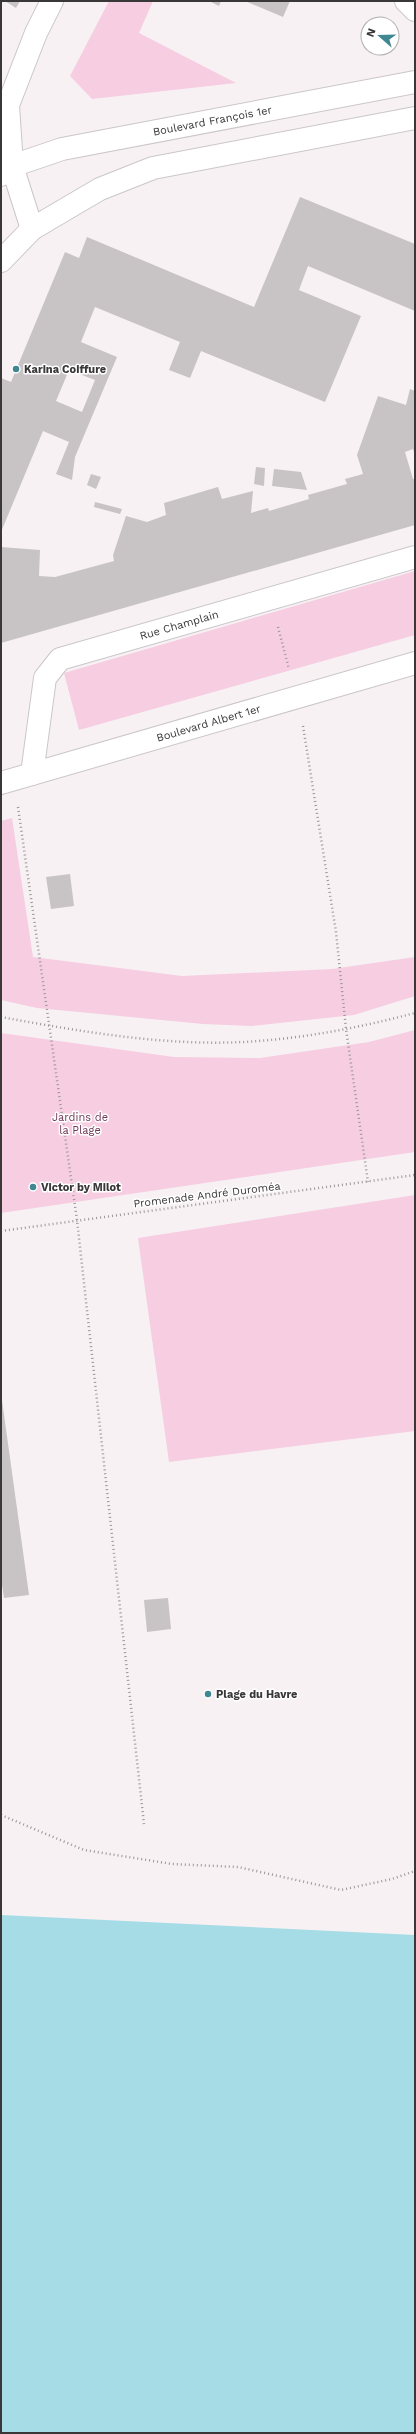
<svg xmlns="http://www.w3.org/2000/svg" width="416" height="2434" font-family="'Work Sans',sans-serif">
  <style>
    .green { fill: #f6cde1 }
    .water { fill: #a5dce5 }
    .building { fill: #c8c3c5; fill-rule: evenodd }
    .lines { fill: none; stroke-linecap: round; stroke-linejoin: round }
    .minor-casing { stroke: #cbc6c9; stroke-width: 24 }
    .major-casing { stroke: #cbc6c9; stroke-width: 24 }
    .path { stroke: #9a9698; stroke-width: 2.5; stroke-dasharray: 1 3; stroke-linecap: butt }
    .minor { stroke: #fff; stroke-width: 22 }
    .major { stroke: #fff; stroke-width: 22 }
    .poi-dot { fill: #418792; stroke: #fff; stroke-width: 1.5 }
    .labels { text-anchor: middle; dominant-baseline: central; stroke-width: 3; stroke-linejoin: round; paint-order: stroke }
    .street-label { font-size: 11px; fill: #393738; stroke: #fff }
    .poi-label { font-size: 11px; font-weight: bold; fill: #393738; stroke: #fff; text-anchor: start }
    .park-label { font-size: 11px; fill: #6e3756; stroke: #fff }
  </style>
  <rect width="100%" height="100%" fill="#f7f1f4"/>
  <path class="green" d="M109,1H153L139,33L236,83L92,99L70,76Z
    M415,571V635L79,730L64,673Z
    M12,818L33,957L182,976L332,969L415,957V996L354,1015L252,1026L203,1024L37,1008L1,1000V821Z
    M415,1030V1152L1,1213V1033L174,1057L260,1058L369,1042Z
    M415,1195V1431L169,1462L138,1238Z"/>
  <path class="water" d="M1,1915L415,1935V2433H1Z"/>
  <path class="building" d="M5,1H20L16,8Z
    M209,1H221L219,6Z
    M245,1H290L283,17Z
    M300,197L415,244V311L308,266L299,290L361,316L325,402L201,351L190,378L169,370L180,342L95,307L81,342L117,357L75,457L72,480L56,474L69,442L43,431L1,532V378L11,382L65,252L79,258L87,237L254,307ZM69,370L95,380L82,412L56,401Z
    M410,389L415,391V455L413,449L405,452L413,479H415V525L1,643V547L40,550L39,576L55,577L114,561L113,555L126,516L147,522L166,515L164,503L218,487L222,499L253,491L251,513L268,508L269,511L309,499L308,495L347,484L345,479L363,474L357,455L378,396L406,405Z
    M256,467L265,468L264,486L254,484Z
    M274,469L301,472L307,490L272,486Z
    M91,474L101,477L96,489L87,485Z
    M95,502L122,509L120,514L94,507Z
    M70,874L74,906L51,909L46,877Z
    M1,1393L29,1595L4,1598L1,1578Z
    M168,1598L171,1629L147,1632L144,1600Z"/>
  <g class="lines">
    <g class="minor-casing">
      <g id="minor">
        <path d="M406,1L415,10"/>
        <path d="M12,166L8,105L36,33L52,1"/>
        <path id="s1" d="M32,774L45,678L60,659L415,557"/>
        <path id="s2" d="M1,783L415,663"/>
      </g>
    </g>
    <g class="major-casing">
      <g id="major">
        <path d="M12,166L32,229"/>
        <path id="s3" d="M1,175L12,166L62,149L415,82"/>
        <path d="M1,261L32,229L76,203L100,189L153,168L415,118"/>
      </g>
    </g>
    <path class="path" d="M278,627L289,669
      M303,726L336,932L346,1029L368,1182
      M18,807L77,1220L144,1824
      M1,1017C78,1031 163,1046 242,1042C301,1039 358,1028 415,1013
      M1,1231L415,1175
      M1,1815L84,1850L172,1864L238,1867L341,1890L392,1879L415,1871"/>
    <use href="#minor" class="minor"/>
    <use href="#major" class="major"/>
  </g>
  <g class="poi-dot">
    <circle cx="16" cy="369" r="4"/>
    <circle cx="33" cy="1187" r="4"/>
    <circle cx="208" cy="1694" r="4"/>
  </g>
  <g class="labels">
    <g class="street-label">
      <text stroke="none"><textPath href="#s3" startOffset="220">Boulevard François 1er</textPath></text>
      <text stroke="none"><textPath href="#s1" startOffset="245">Rue Champlain</textPath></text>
      <text stroke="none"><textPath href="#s2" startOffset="216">Boulevard Albert 1er</textPath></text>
      <text transform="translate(207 1195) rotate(-7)">Promenade André Duroméa</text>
    </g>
    <g class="poi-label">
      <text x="24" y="369">Karina Coiffure</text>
      <text x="41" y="1187">Victor by Milot</text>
      <text x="216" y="1694">Plage du Havre</text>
    </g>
    <g class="park-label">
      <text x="80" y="1117">Jardins de<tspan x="80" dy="13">la Plage</tspan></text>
    </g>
  </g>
  <rect width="416" height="2434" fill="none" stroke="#393738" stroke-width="4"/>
  <g transform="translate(380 36) rotate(290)"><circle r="19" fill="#ffffff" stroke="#b0afaf"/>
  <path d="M0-3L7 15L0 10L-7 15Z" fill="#418792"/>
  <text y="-6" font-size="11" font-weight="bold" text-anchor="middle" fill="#393738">N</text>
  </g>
</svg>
